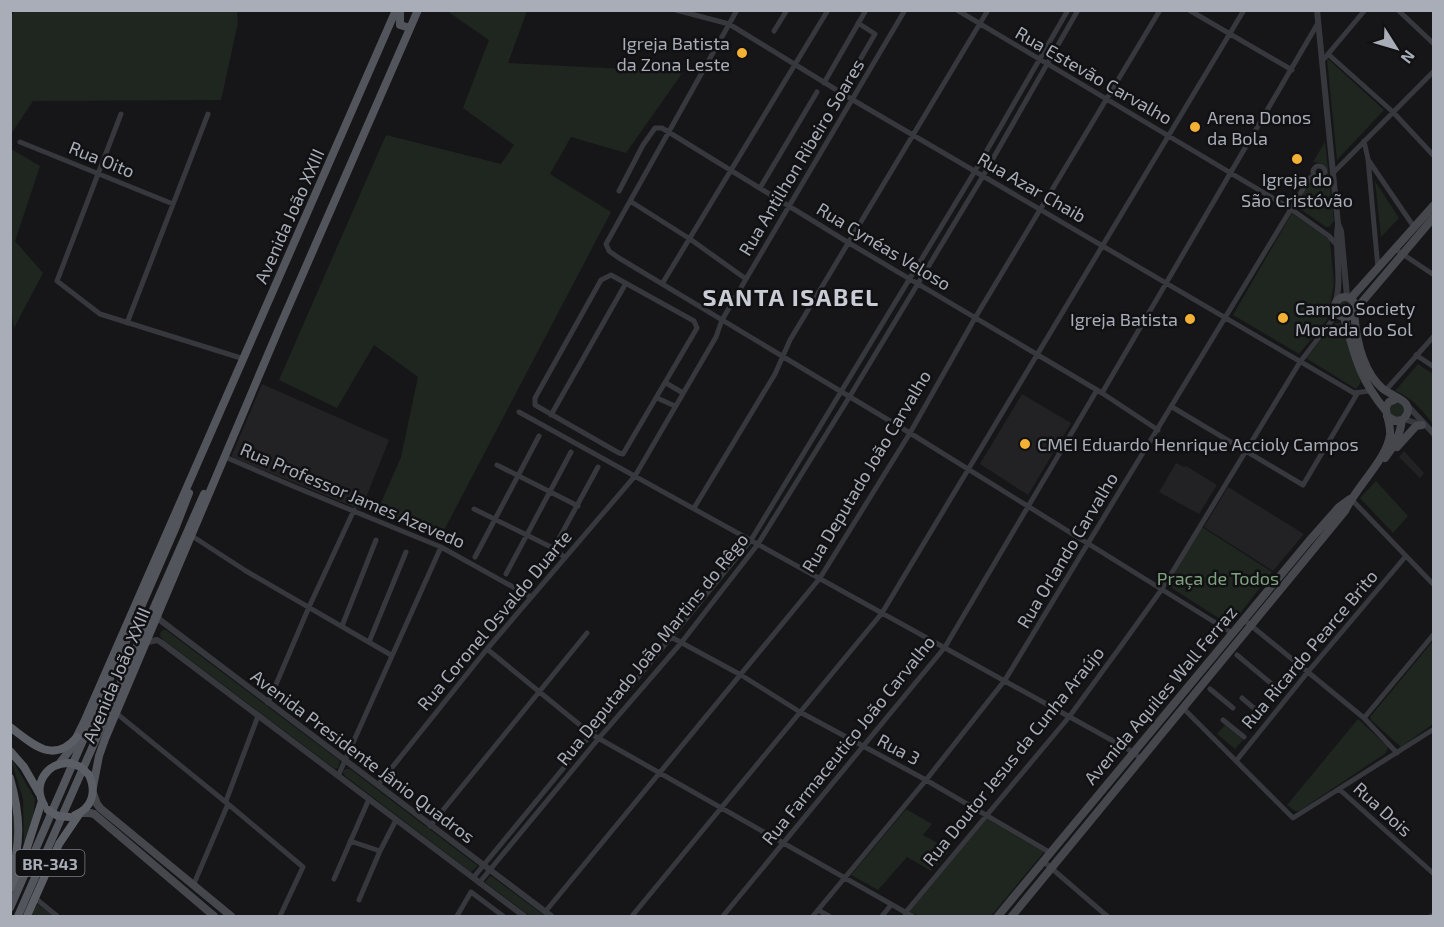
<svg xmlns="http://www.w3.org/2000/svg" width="1444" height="927" font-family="'Exo 2',sans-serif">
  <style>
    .built { fill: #222225 }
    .green { fill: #1e261f }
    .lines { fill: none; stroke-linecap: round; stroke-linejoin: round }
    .minor { stroke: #37383d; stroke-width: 5 }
    .tertiary { stroke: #37383d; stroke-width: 6 }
    .secondary { stroke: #45474d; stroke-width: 8 }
    .primary { stroke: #53555c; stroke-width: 8 }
    .trunk { stroke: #5b5e65; stroke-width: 8 }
    .trunk-bridge { stroke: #5b5e65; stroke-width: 8 }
    .poi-dot { fill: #f2b134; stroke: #111113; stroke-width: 2 }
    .labels { text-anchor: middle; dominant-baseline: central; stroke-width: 5; stroke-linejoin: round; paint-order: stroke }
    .shield { fill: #111113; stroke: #7b7e86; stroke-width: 1.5 }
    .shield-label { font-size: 16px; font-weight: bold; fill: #a8adb8 }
    .poi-label { font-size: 18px; fill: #a8adb8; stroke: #111113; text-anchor: start }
    .street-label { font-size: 18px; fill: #a8adb8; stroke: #111113 }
    .park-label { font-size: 18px; fill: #7fa381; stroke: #111113 }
    .district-label { font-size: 24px; font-weight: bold; letter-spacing: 1.5px; fill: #c9ccd4; stroke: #111113 }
  </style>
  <rect width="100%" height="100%" fill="#161618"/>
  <path class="built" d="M262,384L389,440L361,510L231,457Z
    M1022,394L1071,423L1028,495L980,464Z
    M1404,451L1424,473L1420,478L1399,457Z
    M1176,463L1184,467L1186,466L1217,485L1199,514L1159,492Z
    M1228,487L1304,534L1273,571L1204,527Z"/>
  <path class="green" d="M14,11H237L238,23L221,100L33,101L11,134L10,21Z
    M447,11H527L508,63L683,72L626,153L571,137L550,174L611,212L440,538L377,512L401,457L418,377L374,345L337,408L279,380L386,135L501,164L514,145L463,108L489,40Z
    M1327,58L1384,110L1337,160Z
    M1325,142L1334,221L1329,227H1326L1296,206L1311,179L1320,180L1326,175C1329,164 1321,163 1313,162Z
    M11,149L40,166L15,241L43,273L14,328L10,302Z
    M1375,181L1399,218L1381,237Z
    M1292,213L1330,240L1334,284L1327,320L1299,354L1233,315Z
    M1337 307a8 8 0 1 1 16 0a8 8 0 1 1-16 0Z
    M1335,323H1341L1343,325L1361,382L1356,389L1306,358Z
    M1418,364L1433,374V424C1422,410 1413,398 1395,391Z
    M1390 410a7 7 0 1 1 14 0a7 7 0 1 1-14 0Z
    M1376,481L1408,516L1393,533L1360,498Z
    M1202,527L1272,572L1232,624H1228L1167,585Z
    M163,630H166L340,761L338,768L335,769L161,638L160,633Z
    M1433,641V724L1401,747L1372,721L1370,717Z
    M1358,719L1388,747L1386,753L1299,811H1295L1287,805Z
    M1225,725L1243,740L1235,749L1217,734Z
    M10,756L35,799L32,827L24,848L23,799Z
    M345,769H350L478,866L471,872L345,776L343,772Z
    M11,797L15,828L11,877Z
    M906,809L932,824L923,835L950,850L931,871L907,857L878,890L851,875Z
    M987,819L1044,852L991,916H919L909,911Z
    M490,876H491L545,916H530L485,882Z
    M37,904L53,916H31Z"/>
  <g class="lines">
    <path class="minor" d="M676,10L729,24L853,100L1354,393L1369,391
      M737,10L606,244L609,251L619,258L910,433L1232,633
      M957,10L1291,209L1329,236L1335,243
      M1189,10L1292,70
      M1398,10L1434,44
      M774,31L787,10
      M1328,54L1393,112L1434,156
      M1323,60L1365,10
      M847,82L875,34L858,23
      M824,83L866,10
      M121,114L57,281L100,314L244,359
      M1364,141L1368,159L1378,268
      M20,142L173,204
      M1369,161L1414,227
      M1313 172a6 6 0 1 1 12 0a6 6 0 1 1-12 0Z
      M1333,173L1434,71
      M760,188L817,92
      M619,191L643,145L655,128H662L849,243L1102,393L1158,430
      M630,201L690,239L746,279
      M1395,249L1434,275
      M611,275L694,321L697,328L623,454L619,453L535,405V398L601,280Z
      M662,284L828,10
      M127,323L208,114
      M1416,355L1434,367
      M666,383L683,393
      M1385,391L1434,336
      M1102,393L1318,23
      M657,398L675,406
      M1172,407L1303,485L1357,394
      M519,412L1133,752L1142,760
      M551,415L626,283
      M225,457L295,487L441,547L531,597
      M497,465L578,506
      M1351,499L1434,585
      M694,508L775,374L790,340L988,10
      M474,509L555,549L565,558
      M192,536L246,571L391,655
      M475,557L539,436
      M544,566L598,467
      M506,574L571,452
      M1243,619L1364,718L1397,753
      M342,626L376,540
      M671,637L741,675L800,712L926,780L1049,852
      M369,642L406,552
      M487,649L591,734L912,916
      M1237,655L1280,691
      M1210,689L1233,708
      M1242,698L1262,715
      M268,703L309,607L354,510
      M1184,709L1293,818L1434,729
      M116,713L228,804L303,867L280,916
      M1364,718L1434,634
      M1223,720L1244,737
      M1236,761L1307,673L1406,556
      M338,776L441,547
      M378,785L487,649L635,476L716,337L722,320L746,279L905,10
      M1339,789L1434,874
      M226,801L258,716
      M430,826L587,633
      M350,841L380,851
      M1043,861L1107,916
      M473,878L751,540L975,171L1068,10
      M334,879L369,799
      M479,883L599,738L681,643L758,544L850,396L983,176L1078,10
      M193,886L228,804
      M35,898L57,916
      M359,900L380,851L396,820
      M818,910L829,916
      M545,912L820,578L910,433L975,318L1160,10
      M905,913L1069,717L1121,646L1162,589L1300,362L1337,314
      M457,916L471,892L503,916
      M632,916L882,613L1244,10
      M723,916L945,647L1097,390
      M813,916L926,780L1005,680L1291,209L1309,179L1314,175
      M882,916L891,905
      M1431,916L1434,915"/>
    <path class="tertiary" d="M1317,10L1338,224L1341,231L1347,296
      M1335,303C1343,282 1334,249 1338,225
      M1406,404L1434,434
      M1404,419L1422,425
      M158,616L160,620C291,719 421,818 551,916
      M148,642L157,640L162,643L524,916"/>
    <path class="secondary" d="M1335 307a10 10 0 1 1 20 0a10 10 0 1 1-20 0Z
      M1351,298L1434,205
      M1356,309L1434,217
      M1354,312C1356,338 1362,371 1383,389C1388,393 1404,400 1406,404C1410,410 1407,416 1402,420L1395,421L1387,416
      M1344,317C1355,357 1359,378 1386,411
      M1397,447L1416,426L1422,425
      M1385,458C1394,446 1400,436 1402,420
      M93,793L97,804L100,808L231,916
      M80,813H90L94,814L214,916
      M998,916L1309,541L1339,507L1350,499
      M1012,916L1345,511C1356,487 1387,459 1390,435C1391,425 1386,416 1386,407L1389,402L1396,399"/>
    <path class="primary" d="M400,10V25L410,28
      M59,764L70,750L84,722L396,10
      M93,787L99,756L105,739L280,326L418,10
      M10,908L175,529L189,493
      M18,916L204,494"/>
    <path class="trunk" d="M10,727C33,744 53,765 77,737
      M10,751L24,767L39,793
      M10,778C21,817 21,843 10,881
      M44,805C32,784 47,762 70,763
      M75,815C92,808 97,792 89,775
      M10,889L24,857L42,801
      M27,916L59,844L80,813"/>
    <path class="trunk-bridge" d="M70,763L81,767L89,775
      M48,810L58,816L69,817"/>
  </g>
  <g class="poi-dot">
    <circle cx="742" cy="53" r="6"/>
    <circle cx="1195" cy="127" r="6"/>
    <circle cx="1297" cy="159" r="6"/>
    <circle cx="1283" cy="318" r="6"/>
    <circle cx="1190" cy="319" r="6"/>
    <circle cx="1025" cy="444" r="6"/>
  </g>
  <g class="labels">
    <rect class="shield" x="15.5" y="850" width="69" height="26" rx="4.5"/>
    <g class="shield-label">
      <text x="50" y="863">BR-343</text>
    </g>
    <g class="poi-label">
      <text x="730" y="43" text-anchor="end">Igreja Batista<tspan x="730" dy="21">da Zona Leste</tspan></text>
      <text x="1207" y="117">Arena Donos<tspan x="1207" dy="21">da Bola</tspan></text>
      <text x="1297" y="179" text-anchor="middle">Igreja do<tspan x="1297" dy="21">São Cristóvão</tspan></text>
      <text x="1295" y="308">Campo Society<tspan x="1295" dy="21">Morada do Sol</tspan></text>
      <text x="1178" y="319" text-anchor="end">Igreja Batista</text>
      <text x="1037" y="444">CMEI Eduardo Henrique Accioly Campos</text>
    </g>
    <g class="street-label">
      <text transform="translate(1094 75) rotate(30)">Rua Estevão Carvalho</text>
      <text transform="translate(801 157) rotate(-59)">Rua Antilhon Ribeiro Soares</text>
      <text transform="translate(102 159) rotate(22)">Rua Oito</text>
      <text transform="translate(1032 187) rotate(30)">Rua Azar Chaib</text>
      <text transform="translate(289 216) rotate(-66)">Avenida João XXIII</text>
      <text transform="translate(884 246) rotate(31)">Rua Cynéas Veloso</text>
      <text transform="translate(866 471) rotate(-59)">Rua Deputado João Carvalho</text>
      <text transform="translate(353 495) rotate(23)">Rua Professor James Azevedo</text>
      <text transform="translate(1067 550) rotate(-59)">Rua Orlando Carvalho</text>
      <text transform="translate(494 620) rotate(-50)">Rua Coronel Osvaldo Duarte</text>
      <text transform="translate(652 649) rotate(-51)">Rua Deputado João Martins do Rêgo</text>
      <text transform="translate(1309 649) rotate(-50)">Rua Ricardo Pearce Brito</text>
      <text transform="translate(116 675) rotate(-67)">Avenida João XXIII</text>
      <text transform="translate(1160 695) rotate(-50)">Avenida Aquiles Wall Ferraz</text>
      <text transform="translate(848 740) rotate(-51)">Rua Farmaceutico João Carvalho</text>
      <text transform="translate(899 749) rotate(28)">Rua 3</text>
      <text transform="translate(363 756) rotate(37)">Avenida Presidente Jânio Quadros</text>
      <text transform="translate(1013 756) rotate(-51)">Rua Doutor Jesus da Cunha Araújo</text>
      <text transform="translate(1383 809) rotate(42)">Rua Dois</text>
    </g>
    <g class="park-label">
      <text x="1218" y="578">Praça de Todos</text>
    </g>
    <g class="district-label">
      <text x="791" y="296">SANTA ISABEL</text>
    </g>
  </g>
  <rect width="1444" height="927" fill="none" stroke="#a8adb8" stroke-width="24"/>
  <g transform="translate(1396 48) rotate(127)" stroke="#111113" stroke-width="4.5" paint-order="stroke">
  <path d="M0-4.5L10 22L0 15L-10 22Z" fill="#a8adb8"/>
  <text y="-9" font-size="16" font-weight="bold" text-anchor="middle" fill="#a8adb8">N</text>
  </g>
</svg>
